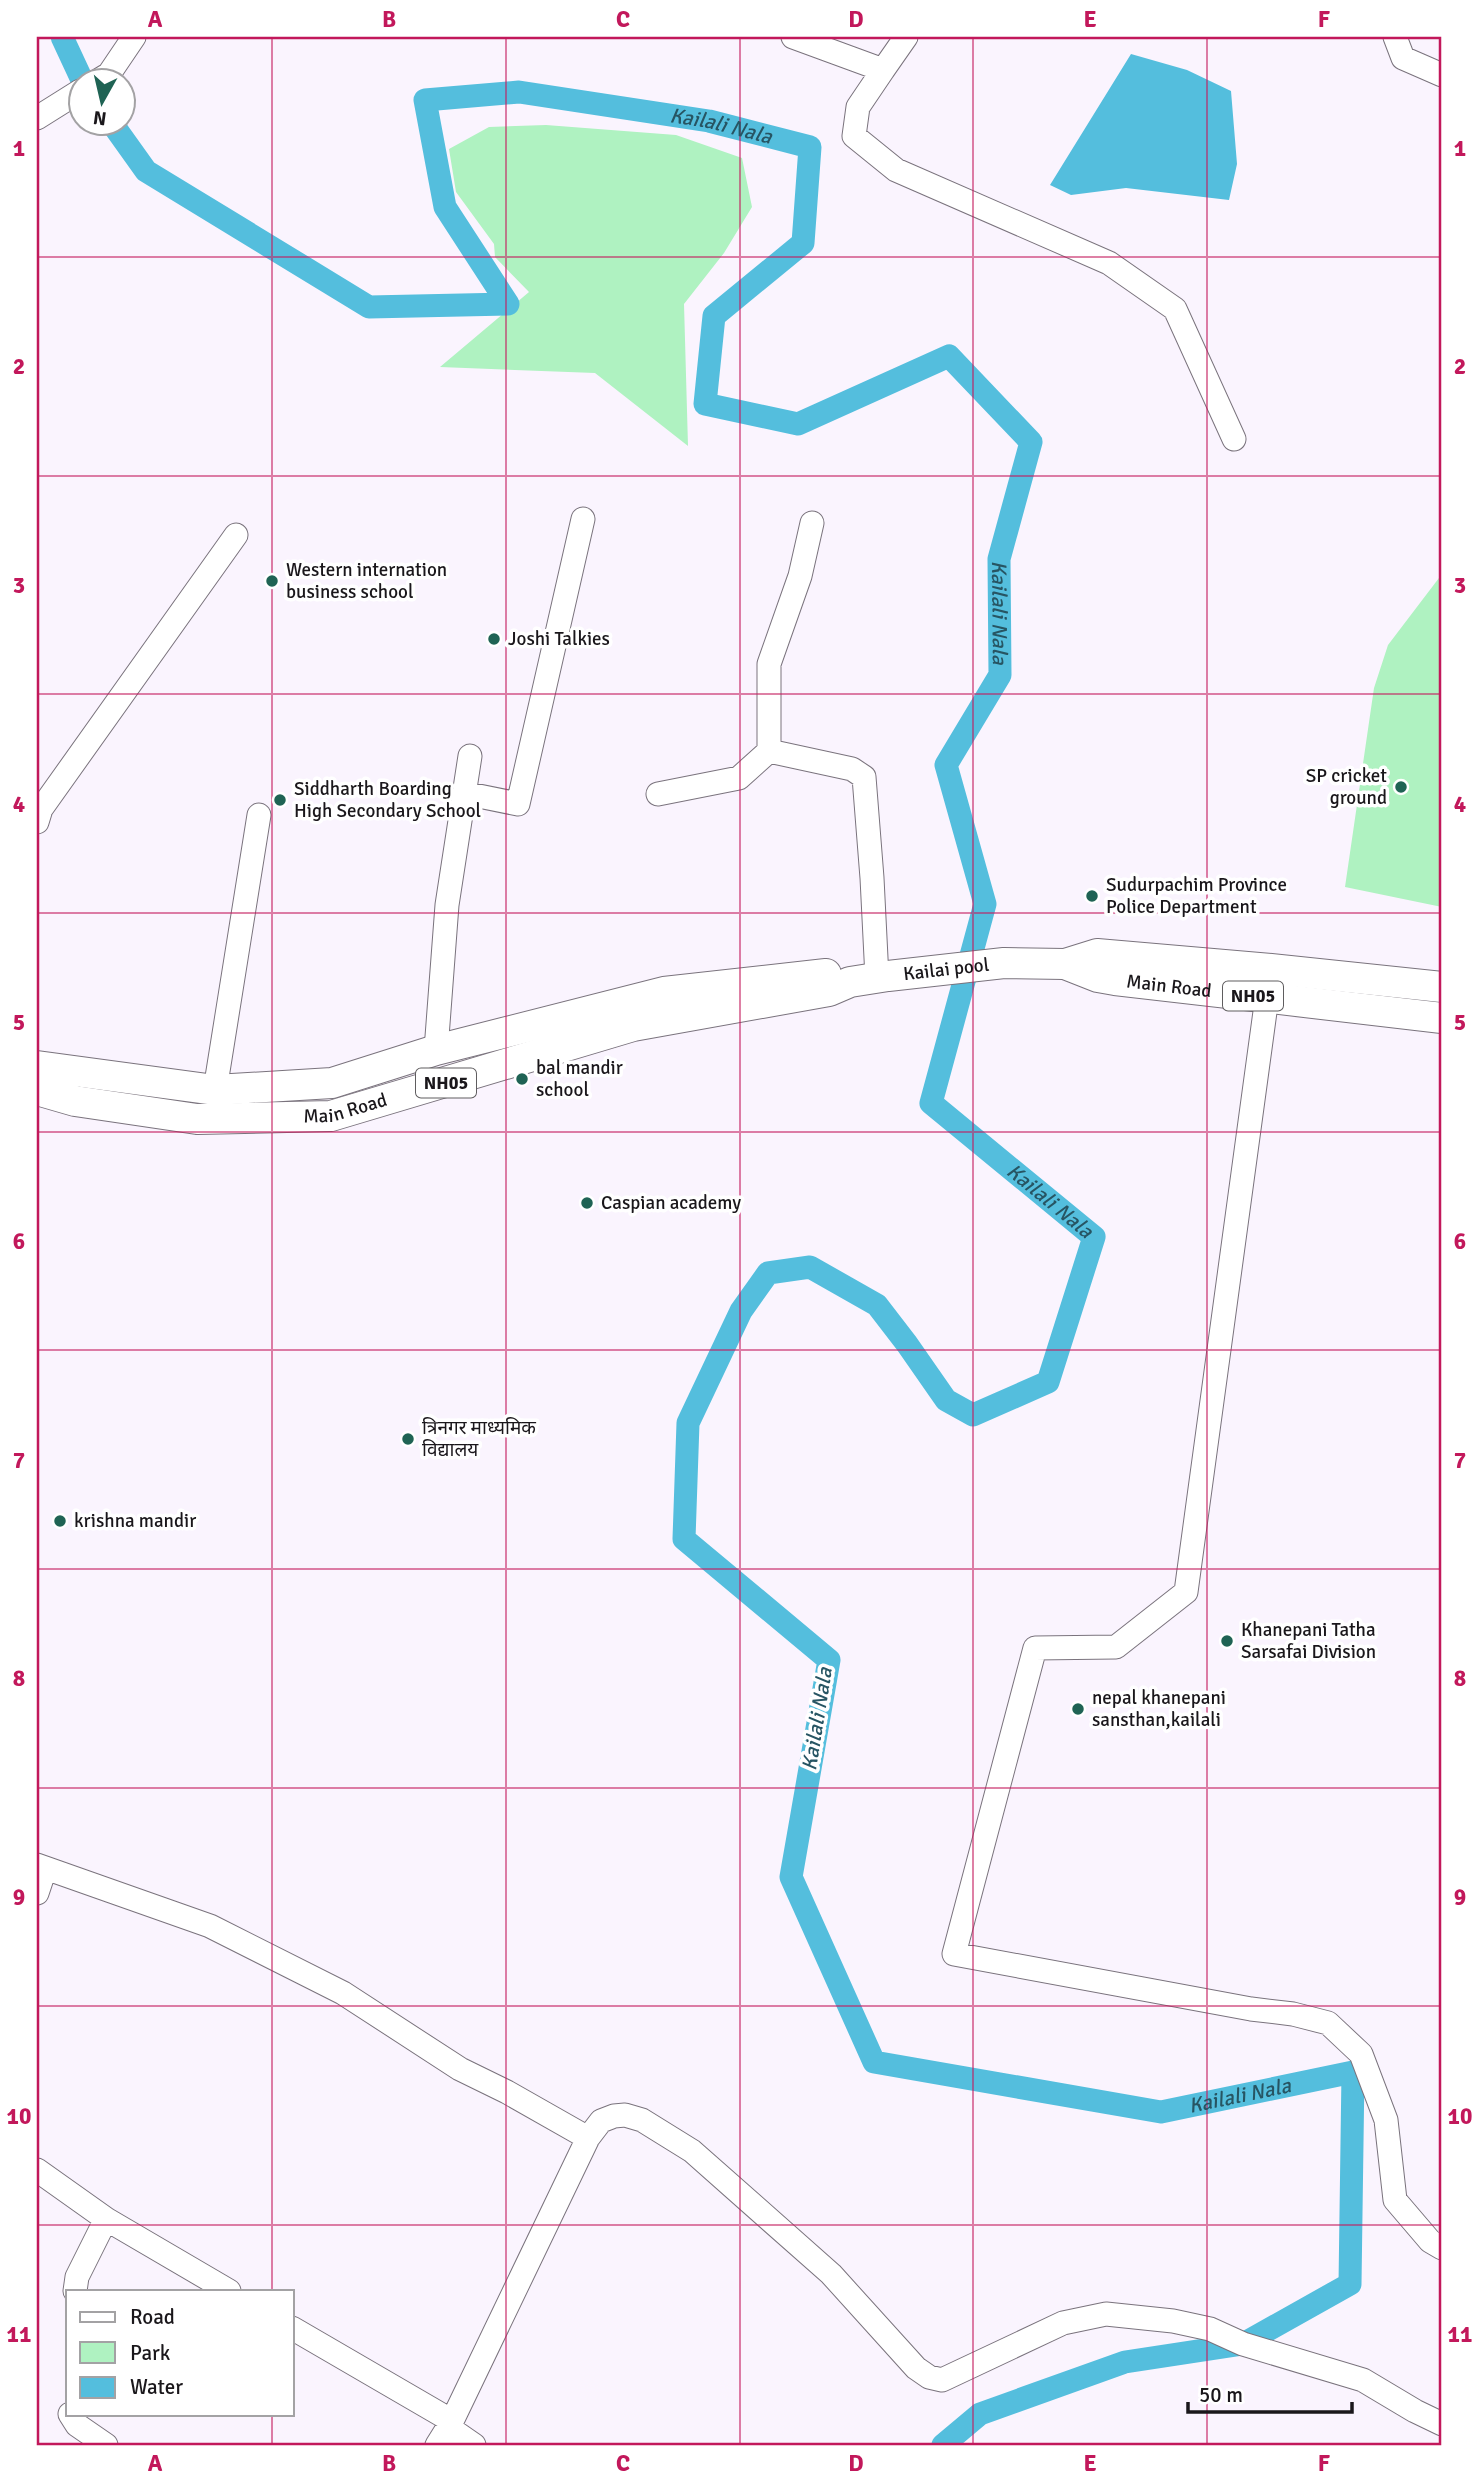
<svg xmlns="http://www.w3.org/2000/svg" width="1479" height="2482" font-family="Signika,'Noto Sans Devanagari',sans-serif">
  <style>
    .green { fill: #aff2c1 }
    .water { fill: #54bedd }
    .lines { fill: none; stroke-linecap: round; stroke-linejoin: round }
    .canal { stroke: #54bedd; stroke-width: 23 }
    .minor-casing { stroke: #7a737d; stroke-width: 25 }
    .major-casing { stroke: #7a737d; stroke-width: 32 }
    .minor { stroke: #fff; stroke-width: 23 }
    .major { stroke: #fff; stroke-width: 30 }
    .grid { fill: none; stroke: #c2185b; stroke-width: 2; stroke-opacity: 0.55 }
    .poi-dot { fill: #1f6354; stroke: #fff; stroke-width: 2.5 }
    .labels { text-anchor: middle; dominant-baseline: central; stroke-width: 7; stroke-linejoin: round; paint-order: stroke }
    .shield { fill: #fff; stroke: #5f5d5f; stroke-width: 2 }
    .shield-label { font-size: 18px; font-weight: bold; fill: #1a171b }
    .poi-label { font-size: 19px; fill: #1a171b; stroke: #fff; text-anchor: start }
    .street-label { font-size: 19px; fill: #1a171b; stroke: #fff }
    .water-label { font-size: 21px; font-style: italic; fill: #275563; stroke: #fff }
    .neatline { fill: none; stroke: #c2185b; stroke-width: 2.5 }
    .grid-label { font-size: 23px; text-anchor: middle; font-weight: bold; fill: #c2185b }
  </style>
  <rect width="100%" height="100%" fill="#faf4fe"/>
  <path class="green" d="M546,125L676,135L742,158L752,207L724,253L684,304L688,446L595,373L440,367L529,292L495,257L494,244L456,192L449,149L489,127Z
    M1442,574V907L1345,887L1374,688L1388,645Z"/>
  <path class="water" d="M1131,54L1187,70L1231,91L1237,164L1229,200L1126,188L1071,195L1050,185Z"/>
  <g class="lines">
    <g class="canal">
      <path d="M62,37L82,80"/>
      <path id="s1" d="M111,122L146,171L369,307L508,304L445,207L425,100L519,92L709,121L810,147L803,243L714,316L705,404L798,424L949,356L1031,442L999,559L1000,675L946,765L985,904L931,1103L1094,1237L1048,1382L973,1415L946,1400L907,1344L877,1305L810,1267L768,1273L741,1311L688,1423L684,1539L829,1660L791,1877L874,2062L1161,2112L1353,2072L1350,2284L1243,2344L1125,2362L980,2414L943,2445"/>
    </g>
    <g class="minor-casing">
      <path id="minor" d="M793,37L883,70L906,37
        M1395,37L1403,58L1442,75
        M883,70L858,107L854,136L896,170L1109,263L1175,309L1234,439
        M99,80L109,74L134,37
        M37,118L80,91
        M812,523L800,576L769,664V751L852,769L864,777L872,878L877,978
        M464,793L518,804L583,519
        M658,794L739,778L769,751
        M37,822L41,809L236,535
        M1267,997L1186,1592L1116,1647L1035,1648L954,1954L1251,2009L1293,2014L1328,2023L1361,2054L1386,2120L1395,2200L1430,2241L1442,2248
        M436,1050L447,905L470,756
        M215,1090L259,815
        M37,1865L210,1926L343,1993L460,2069L507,2092L588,2138L452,2421
        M37,1893L45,1869
        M588,2138L601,2121L614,2116L625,2115L642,2120L692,2151L831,2274L916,2368L929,2377L942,2380L1063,2323L1106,2314L1173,2321L1210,2329L1243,2344L1363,2380L1415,2411L1442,2424
        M37,2170L106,2219L229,2291
        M75,2291L77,2277L106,2219
        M292,2328L452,2421L437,2445
        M70,2414L77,2425L106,2445
        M448,2427L474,2445"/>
    </g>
    <g class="major-casing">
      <g id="major">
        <path id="s2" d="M1065,964L1098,977L1115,980L1442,1018"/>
        <path d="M37,1066L215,1090L332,1083L436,1050L664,992L826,974"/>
        <path id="s3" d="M37,1090L75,1101L197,1119L331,1116L633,1026L829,991L850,982L888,976L1004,963L1065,964L1097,954L1271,969L1442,987"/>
      </g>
    </g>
    <use href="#minor" class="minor"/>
    <use href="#major" class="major"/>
  </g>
  <path class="grid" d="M272,37V2291M506,37V2445M740,37V2445M973,37V2445M1207,37V2445M37,257H1442M37,476H1442M37,694H1442M37,913H1442M37,1132H1442M37,1350H1442M37,1569H1442M37,1788H1442M37,2006H1442M37,2225H1442M272,2414V2445"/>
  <g class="poi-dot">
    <circle cx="272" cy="581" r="7"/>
    <circle cx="494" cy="639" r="7"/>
    <circle cx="1401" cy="787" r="7"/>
    <circle cx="280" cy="800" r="7"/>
    <circle cx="1092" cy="896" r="7"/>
    <circle cx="522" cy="1079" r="7"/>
    <circle cx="587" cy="1203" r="7"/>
    <circle cx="408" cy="1439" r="7"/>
    <circle cx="60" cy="1521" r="7"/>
    <circle cx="1227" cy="1641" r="7"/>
    <circle cx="1078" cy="1709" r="7"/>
  </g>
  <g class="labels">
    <g class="shield">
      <rect x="1223" y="981.5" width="60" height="29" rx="5"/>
      <rect x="416" y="1068.5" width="60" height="29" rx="5"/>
    </g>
    <g class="shield-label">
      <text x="1253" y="996">NH05</text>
      <text x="446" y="1083">NH05</text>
    </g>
    <g class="poi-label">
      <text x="286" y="570">Western internation<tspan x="286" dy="22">business school</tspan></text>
      <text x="508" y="639">Joshi Talkies</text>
      <text x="1387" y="776" text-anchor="end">SP cricket<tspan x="1387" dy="22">ground</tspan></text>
      <text x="294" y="789">Siddharth Boarding<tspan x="294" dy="22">High Secondary School</tspan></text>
      <text x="1106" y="885">Sudurpachim Province<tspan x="1106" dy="22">Police Department</tspan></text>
      <text x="536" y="1068">bal mandir<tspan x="536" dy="22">school</tspan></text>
      <text x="601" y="1203">Caspian academy</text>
      <text x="422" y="1428">त्रिनगर माध्यमिक<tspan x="422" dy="22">विद्यालय</tspan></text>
      <text x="74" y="1521">krishna mandir</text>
      <text x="1241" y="1630">Khanepani Tatha<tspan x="1241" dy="22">Sarsafai Division</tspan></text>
      <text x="1092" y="1698">nepal khanepani<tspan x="1092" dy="22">sansthan,kailali</tspan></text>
    </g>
    <g class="street-label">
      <text stroke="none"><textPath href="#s3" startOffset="931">Kailai pool</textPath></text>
      <text stroke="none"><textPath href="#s2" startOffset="107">Main Road</textPath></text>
      <text stroke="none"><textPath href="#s3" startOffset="312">Main Road</textPath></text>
    </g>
    <g class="water-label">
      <text stroke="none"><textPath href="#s1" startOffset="984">Kailali Nala</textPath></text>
      <text stroke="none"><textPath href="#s1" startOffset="1930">Kailali Nala</textPath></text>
      <text stroke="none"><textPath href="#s1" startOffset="2602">Kailali Nala</textPath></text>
      <text transform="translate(817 1719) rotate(-81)">Kailali Nala</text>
      <text stroke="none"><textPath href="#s1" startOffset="4431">Kailali Nala</textPath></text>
    </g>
  </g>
  <rect width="1479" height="2482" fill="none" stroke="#ffffff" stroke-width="77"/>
  <rect x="66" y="2290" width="228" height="126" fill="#ffffff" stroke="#a3a2a4" stroke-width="2"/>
  <rect x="80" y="2312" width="35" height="10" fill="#ffffff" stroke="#a3a2a4" stroke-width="2"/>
  <text x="130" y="2324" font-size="21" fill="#1a171b">Road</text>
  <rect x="80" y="2342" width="35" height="21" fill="#aff2c1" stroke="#a3a2a4" stroke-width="2"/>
  <text x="130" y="2360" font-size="21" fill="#1a171b">Park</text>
  <rect x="80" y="2377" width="35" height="21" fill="#54bedd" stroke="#a3a2a4" stroke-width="2"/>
  <text x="130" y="2394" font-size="21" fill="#1a171b">Water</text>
  <g transform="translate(102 102) rotate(188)"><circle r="33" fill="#ffffff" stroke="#a3a2a4" stroke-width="2"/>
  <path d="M0-5L12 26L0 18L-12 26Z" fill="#1f6354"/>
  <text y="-10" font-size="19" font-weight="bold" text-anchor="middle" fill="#1a171b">N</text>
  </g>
  <path d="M1188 2402v10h164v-10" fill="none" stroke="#1a171b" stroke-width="3.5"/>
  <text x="1199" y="2402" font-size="21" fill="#1a171b" stroke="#ffffff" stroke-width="5" paint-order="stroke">50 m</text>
  <rect x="38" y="38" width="1402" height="2406" class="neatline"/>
  <g class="grid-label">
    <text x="155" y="27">A</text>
    <text x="389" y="27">B</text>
    <text x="623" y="27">C</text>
    <text x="856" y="27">D</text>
    <text x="1090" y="27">E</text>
    <text x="1324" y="27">F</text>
    <text x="19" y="156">1</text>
    <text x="1460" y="156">1</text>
    <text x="19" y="374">2</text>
    <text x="1460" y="374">2</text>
    <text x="19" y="593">3</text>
    <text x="1460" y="593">3</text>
    <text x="19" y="812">4</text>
    <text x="1460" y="812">4</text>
    <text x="19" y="1030">5</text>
    <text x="1460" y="1030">5</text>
    <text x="19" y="1249">6</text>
    <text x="1460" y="1249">6</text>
    <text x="19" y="1468">7</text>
    <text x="1460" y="1468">7</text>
    <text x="19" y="1686">8</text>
    <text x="1460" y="1686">8</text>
    <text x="19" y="1905">9</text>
    <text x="1460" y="1905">9</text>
    <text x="19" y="2124">10</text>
    <text x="1460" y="2124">10</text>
    <text x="19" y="2342">11</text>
    <text x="1460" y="2342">11</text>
    <text x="155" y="2471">A</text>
    <text x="389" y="2471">B</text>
    <text x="623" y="2471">C</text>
    <text x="856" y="2471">D</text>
    <text x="1090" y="2471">E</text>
    <text x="1324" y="2471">F</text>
  </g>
</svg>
